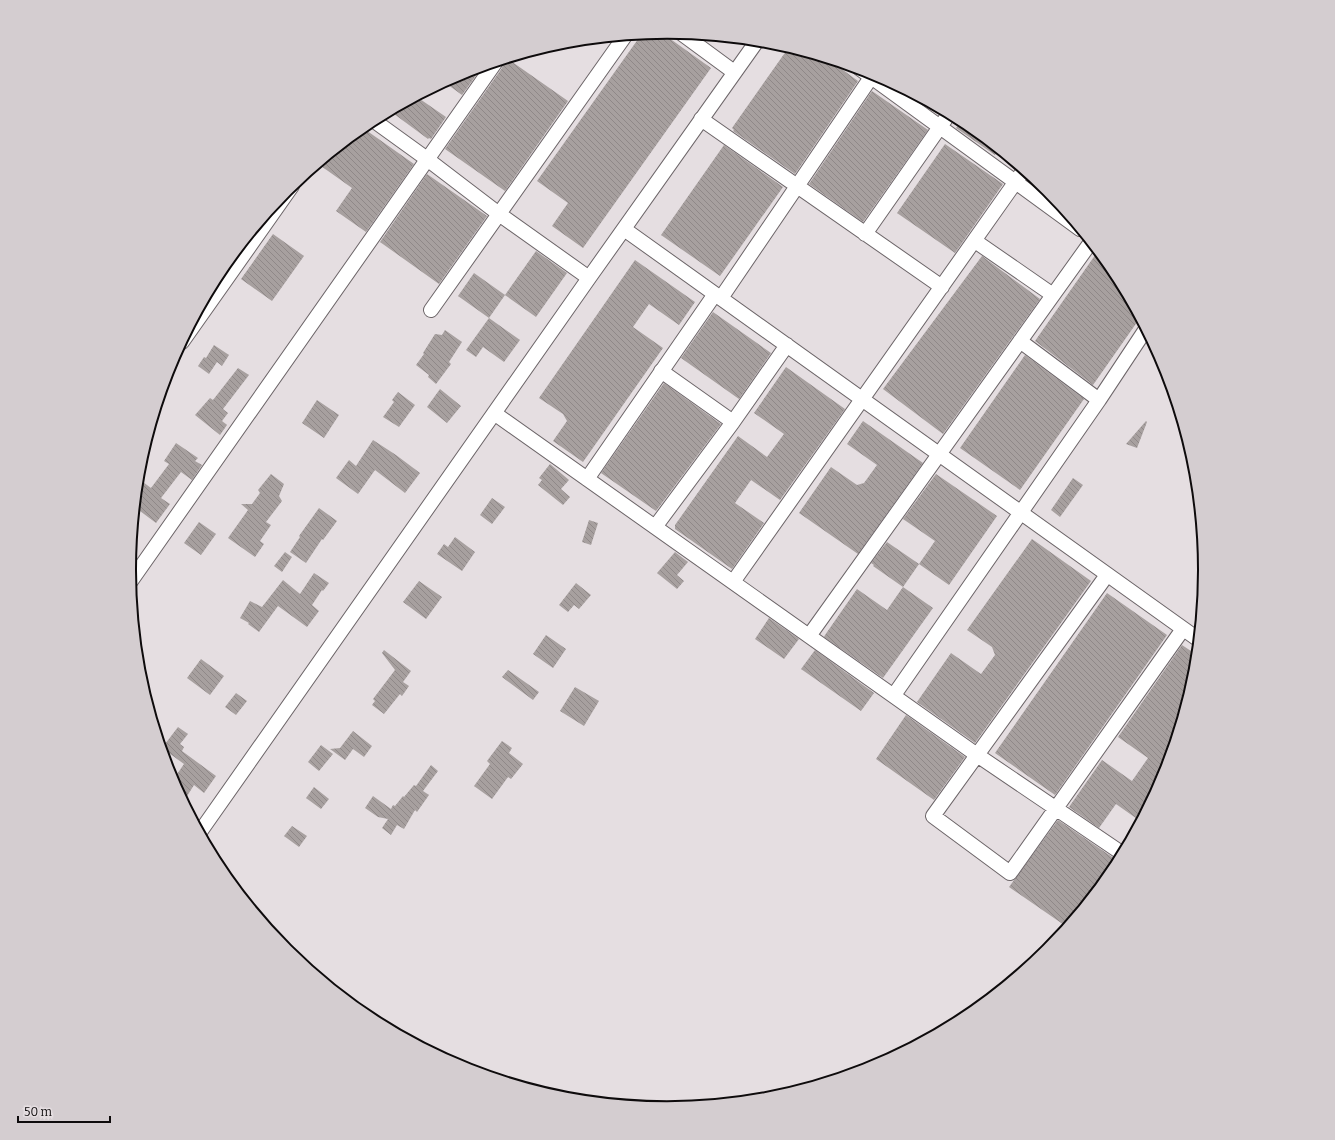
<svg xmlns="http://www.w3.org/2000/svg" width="1335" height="1140" font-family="Bitter,serif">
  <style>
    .building { fill: url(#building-back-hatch) }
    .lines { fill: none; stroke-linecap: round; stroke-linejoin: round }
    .minor-casing { stroke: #6c6568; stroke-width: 16 }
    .minor { stroke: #fff; stroke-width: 14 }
    .rim { fill: none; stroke: #0e0b0c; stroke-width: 2 }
  </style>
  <defs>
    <pattern id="building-back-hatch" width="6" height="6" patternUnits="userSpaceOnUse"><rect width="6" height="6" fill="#a7a09f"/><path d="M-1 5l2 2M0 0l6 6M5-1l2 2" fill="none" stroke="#8f8888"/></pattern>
  </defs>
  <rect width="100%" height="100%" fill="#e5dee1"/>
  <path class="building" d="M662,33L711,68L583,248L552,226L568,203L537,181L641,35Z
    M789,47L828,59L858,81L795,174L733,131L734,130L732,128Z
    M508,59L568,101L505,191L445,149L502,68L503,60Z
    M482,67L462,95L444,82L462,73Z
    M872,91L928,130L863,222L809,184Z
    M417,97L446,117L431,139L429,138L428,139L390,111Z
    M962,120L999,149L995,155L956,128Z
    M363,128L414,164L366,232L336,211L352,188L321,166L329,156Z
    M945,144L1003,184L955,253L897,213Z
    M724,145L783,187L720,276L661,235Z
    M427,174L487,216L439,284L380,242Z
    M273,234L304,256L272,301L241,279Z
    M536,251L567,273L536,317L505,295Z
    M1098,251L1115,271L1140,318L1093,385L1035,341Z
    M982,256L1040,299L943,434L883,389Z
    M635,260L695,302L679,325L649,304L633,327L663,348L583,462L553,441L567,421L563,414L539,398Z
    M474,273L505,295L489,318L458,296Z
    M713,312L771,353L739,399L681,358Z
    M489,318L520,340L504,362L483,347L476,357L466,350Z
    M445,330L462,342L449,362L451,364L436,384L428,377L429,375L416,365L424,354L423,353L435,334L442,335Z
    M214,345L229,355L222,366L217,362L209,374L198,366L204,357L206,358Z
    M1025,355L1084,399L1020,490L960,448Z
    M786,367L845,409L780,500L751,480L735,503L764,523L732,569L675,529V525L738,436L767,457L784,434L754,413Z
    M238,368L249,375L223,409L228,413L222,421L227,425L220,435L195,415L210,398L213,400Z
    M664,383L721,424L656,511L601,473Z
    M440,389L461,406L447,423L427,407Z
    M398,392L415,405L399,427L383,417L394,402L392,400Z
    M317,400L339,415L324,438L302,423Z
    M863,421L923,463L858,554L799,513L831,467L857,485L864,483L877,465L847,444Z
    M1146,421L1147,422L1137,448L1126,444Z
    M373,440L396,455L420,473L405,493L375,470L358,494L336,478L349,460L356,466Z
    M176,443L198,458L195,461L202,465L192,480L181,472L161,498L170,504L156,523L136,508L139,479L151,488L169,464L164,461Z
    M550,464L569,480L561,489L570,497L563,505L538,485L542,480L539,478Z
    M271,474L284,484L279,496L282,501L266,522L271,525L260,541L264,544L255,557L228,538L248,510L241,504H252L260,493L258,490Z
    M936,474L997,516L949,585L919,564L935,541L903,519Z
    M1073,478L1083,485L1060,517L1051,510Z
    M492,498L505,507L492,524L480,515Z
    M319,508L337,521L323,540L322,539L306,563L290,552L300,537L299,536Z
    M589,520L598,523L591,545L582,542Z
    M199,522L216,534L201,555L184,543Z
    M455,537L475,552L462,571L437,554L444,544L448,547Z
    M1032,539L1091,581L975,743L917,702L951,653L981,674L995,655L992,647L967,630Z
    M887,542L919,564L903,587L873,566L874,565L871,563Z
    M285,552L292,557L282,572L274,566Z
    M675,552L688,562L677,575L684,581L677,589L657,573Z
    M314,573L329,583L323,591L322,590L312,605L319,611L307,627L278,606L259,632L248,624L249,623L240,618L250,601L262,607L283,580L300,594Z
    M419,581L442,597L426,619L403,602Z
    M576,583L591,595L579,609L574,605L568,612L559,605Z
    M903,587L933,608L883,678L824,637L825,635L857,589L887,610Z
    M1107,593L1167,635L1055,795L995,753Z
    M769,618L799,639L784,659L755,639Z
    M546,635L566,649L553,668L533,654Z
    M1182,645L1197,655L1195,675L1164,776L1140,821L1116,804L1099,828L1069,807L1102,760L1132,781L1148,758L1118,737Z
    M384,650L411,671L403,682L409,686L402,696L400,694L384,714L372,705L375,701L373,699L395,670L382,653Z
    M815,650L874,693L861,711L801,669Z
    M201,659L224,676L210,695L187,678Z
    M508,670L539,692L533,700L502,677Z
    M575,687L599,701L584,726L560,711Z
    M236,693L247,701L236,715L225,707Z
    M906,715L965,757L934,800L876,759Z
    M178,727L188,734L180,744L184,747L182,751L216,776L204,793L194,785L184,801L173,780L184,764L162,748Z
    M353,731L372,746L364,757L353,749L345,760L330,749L340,748Z
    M502,741L512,748L509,753L523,764L511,779L508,777L492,799L474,786L490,764L487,761Z
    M321,745L333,754L319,771L308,762Z
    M431,765L438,771L423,791L429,795L417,812L415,810L404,829L397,825L391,835L382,828L388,819L378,817L365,808L373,796L391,809L393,805L395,806L403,796L404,797L414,785L416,786Z
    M314,787L329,799L321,809L306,798Z
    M1058,820L1118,861L1097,891L1067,927L1009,887Z
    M292,826L307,836L299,847L284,836Z"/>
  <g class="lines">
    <g class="minor-casing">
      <path id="minor" d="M681,33L734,72
        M859,68L1080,229
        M701,119L942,287
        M373,120L427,159L499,214L589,278
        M624,229L1199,640
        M865,234L949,114
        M975,241L1053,295
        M721,298L874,73
        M431,310L625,36
        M1020,341L1099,400
        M182,342L292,186
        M661,371L733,422
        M494,413L977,755L1123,854
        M587,479L715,294
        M655,527L733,422L787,345
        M1107,575L933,816L1010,873L1183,629
        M131,581L495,63
        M733,582L1024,170
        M809,636L1091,242
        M894,695L1099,400L1146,329
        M200,832L589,278L757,41"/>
    </g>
    <use href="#minor" class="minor"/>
  </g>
  <path d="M0 0H1335V1140H0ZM136 570a531 531 0 1 1 1062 0a531 531 0 1 1-1062 0Z" fill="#d4cdd0" fill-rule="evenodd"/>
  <path class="rim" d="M136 570a531 531 0 1 1 1062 0a531 531 0 1 1-1062 0Z"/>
  <path d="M18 1116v6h92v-6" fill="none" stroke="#0e0b0c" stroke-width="2"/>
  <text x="24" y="1116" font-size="12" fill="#0e0b0c" stroke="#e5dee1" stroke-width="3" paint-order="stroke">50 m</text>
</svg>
